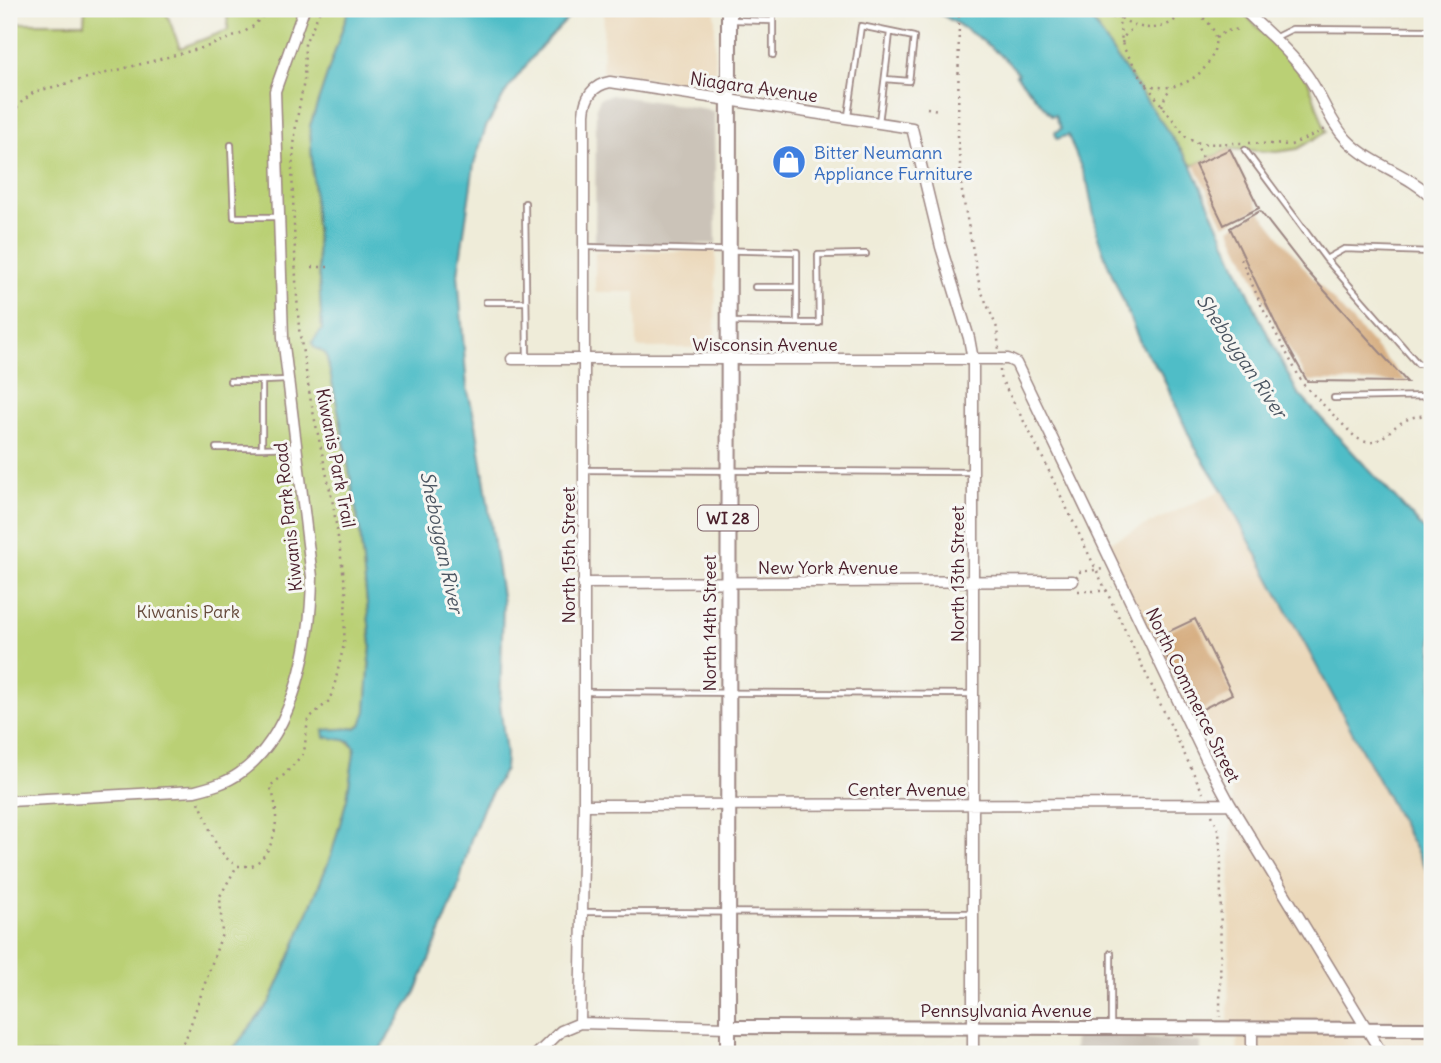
<svg xmlns="http://www.w3.org/2000/svg" width="1441" height="1063" font-family="Delius,sans-serif">
  <style>
    .built { fill: #ebd8ba }
    .industrial { fill: #cbc3b8 }
    .green { fill: #bad074; stroke: #827850; stroke-width: 2 }
    .water { fill: #4fbdc7; stroke: #4c6e79; stroke-width: 2 }
    .building { fill: #d5ac7e }
    .lines { fill: none; stroke-linecap: round; stroke-linejoin: round }
    .service-casing { stroke: #9c8682; stroke-width: 8 }
    .minor-casing { stroke: #9c8682; stroke-width: 13 }
    .tertiary-casing { stroke: #9c8682; stroke-width: 16 }
    .primary-casing { stroke: #9c8682; stroke-width: 18 }
    .path { stroke: #9c8682; stroke-width: 2.5; stroke-dasharray: 2 5; stroke-linecap: butt }
    .service { stroke: #fff; stroke-width: 4.5 }
    .minor { stroke: #fff; stroke-width: 10 }
    .tertiary { stroke: #fff; stroke-width: 12 }
    .primary { stroke: #fff; stroke-width: 14 }
    .labels { text-anchor: middle; dominant-baseline: central; stroke-width: 6; stroke-linejoin: round; paint-order: stroke }
    .shield { fill: #f6f6f2; stroke: #7e6067; stroke-width: 2 }
    .shield-label { font-size: 16px; font-weight: bold; fill: #4a1f2b }
    .street-label { font-size: 18px; fill: #4a1f2b; stroke: #f6f6f2 }
    .shop-label { font-size: 18px; fill: #366cbe; stroke: #f6f6f2; text-anchor: start }
    .park-label { font-size: 18px; fill: #664b3d; stroke: #f6f6f2 }
    .water-label { font-size: 19px; font-style: italic; fill: #4c5662; stroke: #f6f6f2 }
  </style>
  <rect width="100%" height="100%" fill="#f6f6f2"/>
  <filter id="ink" filterUnits="userSpaceOnUse"><feTurbulence type="fractalNoise" baseFrequency=".0143" numOctaves="2"/><feDisplacementMap in="SourceGraphic" scale="14" xChannelSelector="R" yChannelSelector="G"/><feConvolveMatrix kernelMatrix="1 2 1 2 8 2 1 2 1" color-interpolation-filters="sRGB"/></filter>
  <filter id="wash" filterUnits="userSpaceOnUse"><feTurbulence type="fractalNoise" baseFrequency=".00686" numOctaves="4" result="noise"/><feDisplacementMap in="SourceGraphic" scale="28" xChannelSelector="R" yChannelSelector="G"/><feGaussianBlur stdDeviation="1.57" result="paint"/><feColorMatrix in="noise" values="0 0 0 0 0 0 0 0 0 0 0 0 0 0 0 0 0 1.4 0 .05"/><feComposite in="paint" operator="in"/></filter>
  <g filter="url(#wash)">
    <rect width="100%" height="100%" fill="#efecd9"/>
    <path class="built" d="M604,9H715V79L711,84L704,86L617,73H602Z
      M716,251L715,337L714,343L710,348H637L636,292H595V252Z
      M1222,490L1432,880V1054H1237L1238,1027L1228,1026L1232,782L1122,585L1103,545Z"/>
    <path class="industrial" d="M612,95L707,109L714,112L716,244H595L596,108L600,98Z
      M1075,1034L1200,1042V1054H1074Z"/>
    <path class="green" d="M85,9H165L180,48L228,30L227,9H349L310,126L322,330L312,343L326,353L340,419L360,532L371,644L366,712L361,725L356,728L325,730C335,736 347,739 355,747L347,799L331,856L290,957L270,1002L229,1054H9V23H84Z
      M1085,9H1240L1307,78L1326,132L1297,149L1277,152L1230,149L1192,166L1114,54Z"/>
    <path class="water" d="M349,9H577L538,50L507,90L486,127L474,164L458,274L467,388L476,424L503,603L500,703L506,754L505,769L484,806L470,842L457,891L416,992L377,1054H229L270,1002L290,957L331,856L347,799L355,747L349,741L325,737L324,730L356,728L361,725L366,711L371,644L360,532L340,419L326,354L314,347L312,342L322,330L310,126Z
      M931,9H1085L1114,54L1192,166L1261,321L1297,392L1432,538V880L1222,490L1193,444L1161,373L1141,345L1107,262L1098,237L1088,185L1068,135L1057,139L1055,132L1061,129L1055,115L1052,116L1016,75L1018,73C999,49 958,23 931,9Z"/>
    <g id="blocks">
      <path class="building" d="M1230,149L1259,208L1224,225L1195,165Z
        M1260,211L1306,270L1407,382L1307,381L1279,331L1230,228Z
        M1195,619L1232,694L1195,713L1157,637Z"/>
    </g>
  </g>
  <g filter="url(#ink)">
    <use href="#blocks" fill-opacity="0" stroke="#9c8682" stroke-width="2"/>
    <g class="lines">
      <g class="service-casing">
        <path id="service" d="M733,20L773,21V9
          M1274,38L1292,29L1432,30
          M773,55V21
          M848,116L861,26L890,32
          M879,122C883,92 887,62 890,32L914,37L909,81L885,79
          M231,145L234,217H278
          M1245,150L1326,259L1344,249L1432,252
          M525,203L527,359
          M585,247L797,252V323L731,322
          M1326,259L1418,364L1432,363
          M755,287H797
          M486,302H526
          M797,323H819L818,255L866,254
          M288,380L262,381V448L297,447
          M230,381H262
          M1334,398L1430,396L1432,377
          M216,448H262
          M585,470L972,472
          M586,692L973,694
          M582,912L973,913
          M1111,953V1027"/>
      </g>
      <g class="minor-casing">
        <path id="minor" d="M1243,9C1264,30 1289,50 1307,75C1322,96 1329,121 1347,140C1371,165 1407,173 1432,197
          M512,359H1008L1016,363L1208,763L1230,804L1382,1054
          M583,583L1073,581
          M9,801L195,791C211,787 226,783 240,773C296,733 311,641 312,577L283,337L275,91L304,9
          M584,805L1230,804
          M580,1023L584,805V114C585,97 593,85 610,82L912,128L941,247L969,338L973,360V1054
          M537,1054L561,1031L580,1023L728,1027
          M1252,1054V1029"/>
      </g>
      <g class="tertiary-casing">
        <path id="tertiary" d="M728,1027L1432,1029"/>
      </g>
      <g class="primary-casing">
        <path id="primary" d="M728,1054L729,9"/>
      </g>
      <path class="path" d="M959,9L958,136L962,192L980,288L997,328L999,350
        M1101,9C1112,23 1124,19 1136,9
        M1117,9L1123,47L1145,83L1186,137C1199,148 1226,142 1242,143
        M1121,18C1142,33 1170,32 1185,9
        M1216,38L1226,31L1240,29
        M1122,43L1126,33L1135,28
        M1146,84C1200,104 1249,26 1185,10
        M1162,106L1166,94L1172,88
        M927,108L939,110
        M9,117H14L18,105L34,92L206,47L241,34L252,27L270,9
        M1196,142L1203,161
        M1249,143L1291,145L1326,129
        M1241,259L1263,309L1303,384L1354,436C1377,453 1385,431 1404,421C1413,416 1422,415 1432,416
        M312,267H330
        M1000,370V377L1036,444L1203,793
        M1079,572L1103,569
        M1078,591H1106L1112,587
        M199,802C211,826 212,851 237,866
        M1212,815L1219,832L1221,861L1220,1017
        M175,1054L186,1038L222,934L220,896L237,866H252C278,851 281,811 270,786L284,775L304,753L308,719L329,701L334,687L344,644L346,591L333,504L311,402L299,329L296,280L292,169L296,124L304,81L305,43L321,9"/>
      <use href="#service" class="service"/>
      <use href="#minor" class="minor"/>
      <use href="#tertiary" class="tertiary"/>
      <use href="#primary" class="primary"/>
    </g>
  </g>
  <defs>
    <g id="shop-disc" transform="scale(1.75)"><circle r="9.5" fill="#3f7fe0" stroke="#f6f6f2"/><path d="M-5-2.5h2.3a2.7 3.5 0 0 1 5.4 0H5L5.5 6h-11ZM-1.5-2.5h3a1.5 2.3 0 0 0-3 0Z" fill="#fff"/></g>
  </defs>
  <g fill-rule="evenodd">
    <use href="#shop-disc" x="789" y="162"/>
  </g>
  <g class="labels">
    <rect class="shield" x="698" y="505.5" width="60" height="25" rx="5"/>
    <g class="shield-label">
      <text x="728" y="518">WI 28</text>
    </g>
    <g class="street-label">
      <text transform="translate(754 87) rotate(8)">Niagara Avenue</text>
      <text x="765" y="344">Wisconsin Avenue</text>
      <text transform="translate(336 458) rotate(79)">Kiwanis Park Trail</text>
      <text transform="translate(288 517) rotate(-96)">Kiwanis Park Road</text>
      <text transform="translate(568 555) rotate(-90)">North 15th Street</text>
      <text x="828" y="567">New York Avenue</text>
      <text transform="translate(957 574) rotate(-90)">North 13th Street</text>
      <text transform="translate(709 623) rotate(-90)">North 14th Street</text>
      <text transform="translate(1193 695) rotate(64)">North Commerce Street</text>
      <text x="907" y="789">Center Avenue</text>
      <text x="1006" y="1010">Pennsylvania Avenue</text>
    </g>
    <g class="shop-label">
      <text x="814" y="152">Bitter Neumann<tspan x="814" dy="21">Appliance Furniture</tspan></text>
    </g>
    <g class="park-label">
      <text x="188" y="611">Kiwanis Park</text>
    </g>
    <g class="water-label">
      <text transform="translate(1242 356) rotate(56)">Sheboygan River</text>
      <text transform="translate(442 542) rotate(78)">Sheboygan River</text>
    </g>
  </g>
  <rect width="1441" height="1063" fill="none" stroke="#f6f6f2" stroke-width="35"/>
</svg>
